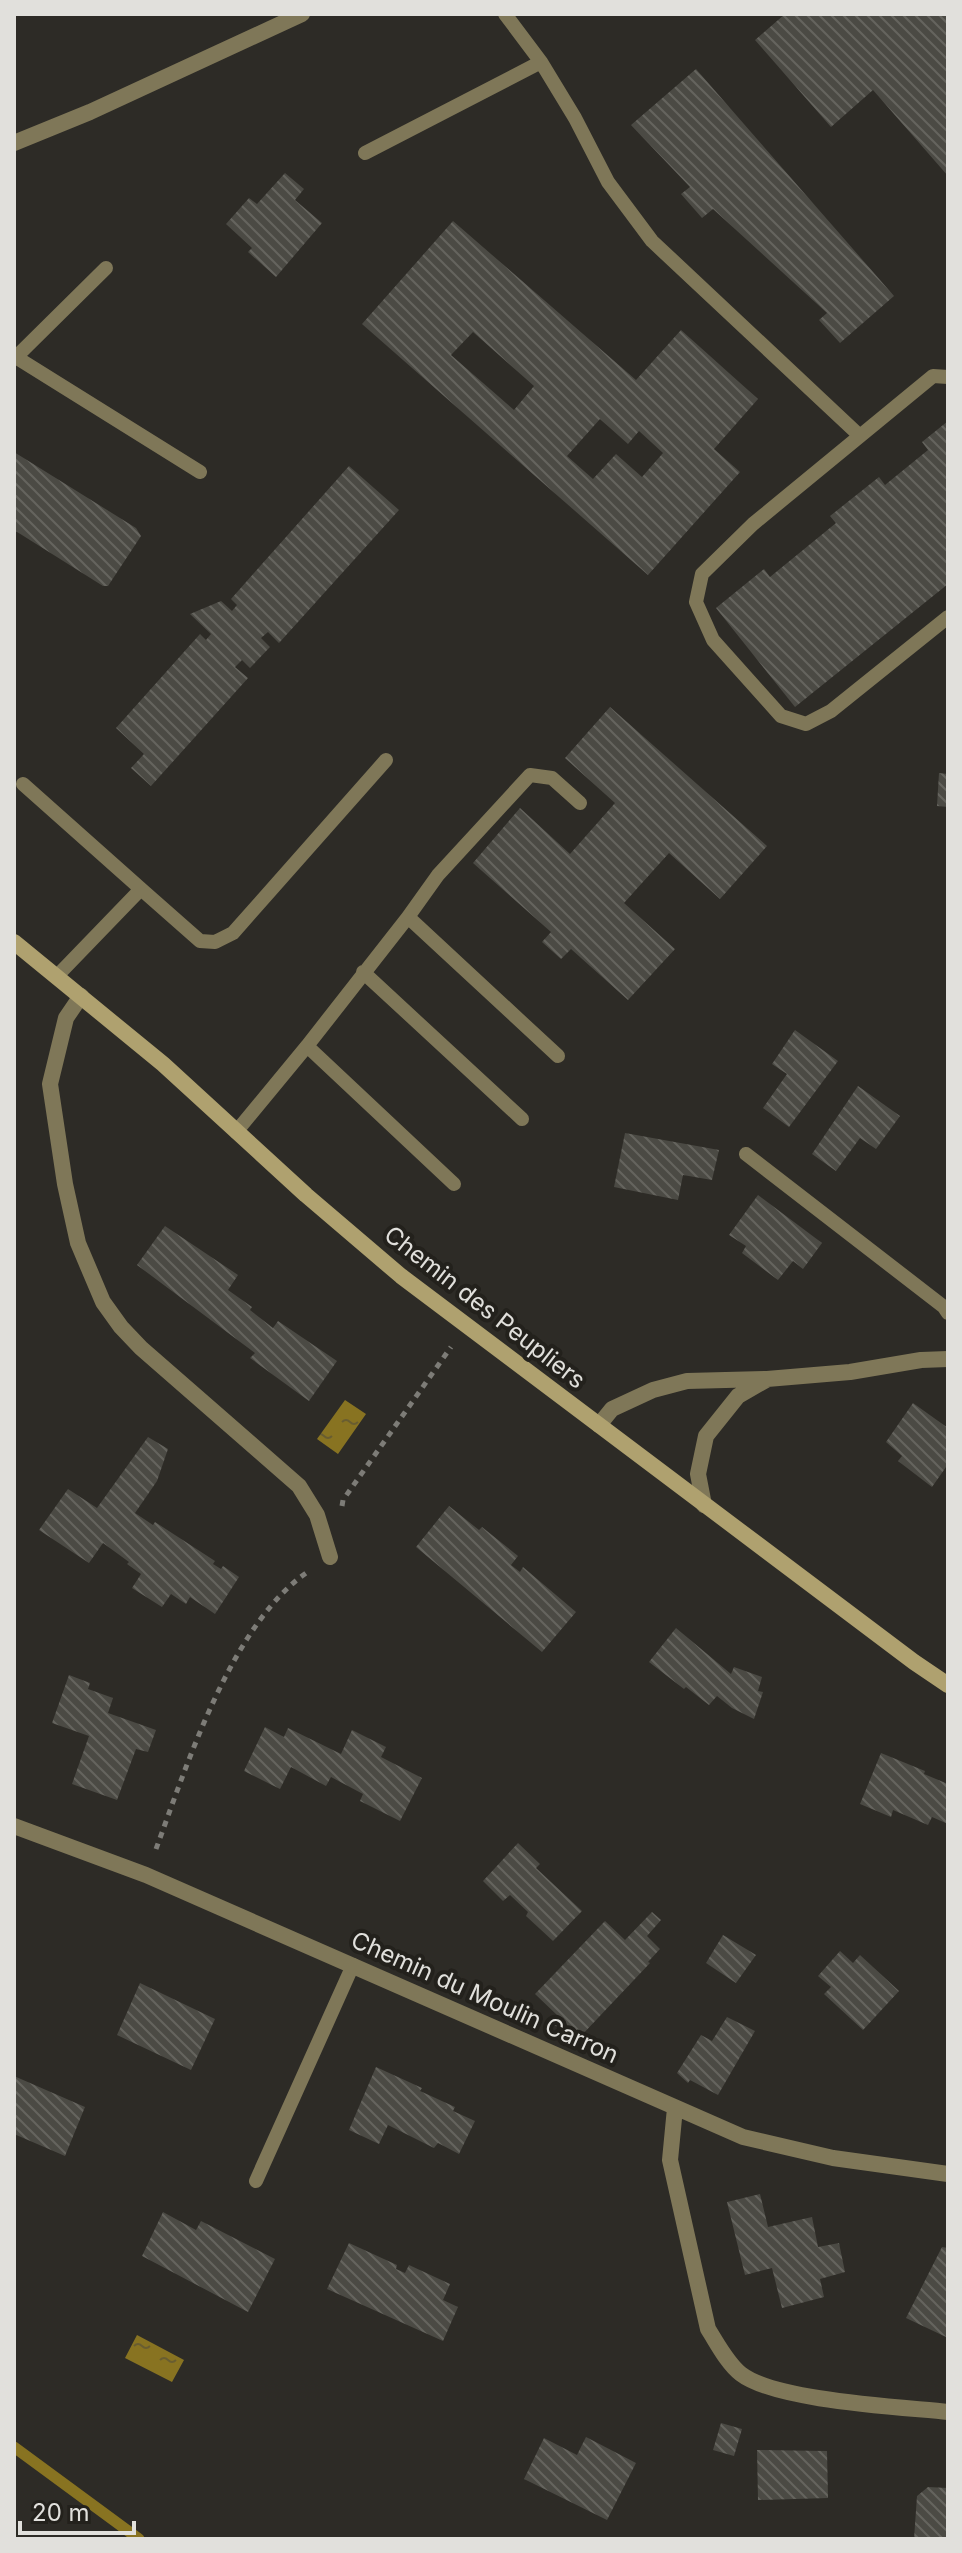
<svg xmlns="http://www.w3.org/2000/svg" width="962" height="2553" font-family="Inter,sans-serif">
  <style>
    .water { fill: url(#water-ripples) }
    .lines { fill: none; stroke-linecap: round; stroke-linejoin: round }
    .stream { stroke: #887321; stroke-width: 11 }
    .building { fill: url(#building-back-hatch); fill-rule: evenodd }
    .path { stroke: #7d7c77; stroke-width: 5; stroke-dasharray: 6 6; stroke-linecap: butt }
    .lane { stroke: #7f7758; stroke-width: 14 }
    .street { stroke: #7f7758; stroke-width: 16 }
    .secondary { stroke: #afa16f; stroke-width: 16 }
    .labels { text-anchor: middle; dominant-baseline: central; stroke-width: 8; stroke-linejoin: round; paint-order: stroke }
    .street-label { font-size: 24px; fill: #e1e0dc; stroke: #23211c }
  </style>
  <defs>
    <pattern id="water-ripples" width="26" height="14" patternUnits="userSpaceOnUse" patternTransform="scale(2)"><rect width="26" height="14" fill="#887321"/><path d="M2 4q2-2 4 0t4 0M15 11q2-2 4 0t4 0" fill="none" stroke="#695d30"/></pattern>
    <pattern id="building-back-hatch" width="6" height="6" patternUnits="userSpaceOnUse" patternTransform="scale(2)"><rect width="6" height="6" fill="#4b4a44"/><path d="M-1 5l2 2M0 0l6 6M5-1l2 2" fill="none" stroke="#65645e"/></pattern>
  </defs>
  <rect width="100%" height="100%" fill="#2d2b26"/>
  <path class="water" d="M345,1400L366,1414L338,1454L317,1439Z
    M137,2335L184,2360L172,2382L125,2358Z"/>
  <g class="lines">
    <path class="stream" d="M14,2447L139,2539"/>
  </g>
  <path class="building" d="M785,14H948V176L873,90L831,127L755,40Z
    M696,69L894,296L840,343L819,320L827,313L713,209L702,218L681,194L690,187L631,125Z
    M285,173L304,189L295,200L322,223L276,277L248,252L252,248L226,224L249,198L257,204Z
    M453,221L636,380L681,330L758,399L714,449L740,472L648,575L362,324ZM473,332L534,386L514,410L451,355ZM600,419L628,444L639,431L663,453L642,477L616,454L593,479L567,456Z
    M948,421V584L795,707L716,608L764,569L770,577L836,523L830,516L879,477L885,485L928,450L922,442Z
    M14,452L136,528L141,536L108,586H103L14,530Z
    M349,466L399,510L279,643L268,632L261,638L270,647L250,668L242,660L235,667L248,678L151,786L131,768L144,754L116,728L200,634L206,640L211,634L190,614L221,601L232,611L237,605L231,599Z
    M610,707L767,846L720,899L669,853L624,903L675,949L628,1000L571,949L561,959L542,942L551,932L473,863L520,808L570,854L615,803L565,758Z
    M939,773L948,774V807L937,806Z
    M795,1030L838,1061L789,1127L763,1108L787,1074L772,1064Z
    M858,1086L900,1116L876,1149L860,1138L836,1171L812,1154Z
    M625,1133L719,1150L712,1180L683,1175L678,1200L614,1187Z
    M758,1195L822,1243L803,1269L793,1261L778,1280L742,1253L746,1246L729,1235Z
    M165,1226L238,1275L228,1290L252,1307L250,1310L273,1328L278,1321L337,1361L309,1401L250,1358L255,1353L137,1265Z
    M913,1403L948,1428V1468L946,1467L932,1487L898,1461L902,1456L886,1442Z
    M148,1437L168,1449L157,1481L135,1513L153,1525L155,1522L215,1561L213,1564L221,1569L223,1566L239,1577L215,1614L190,1597L186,1604L171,1594L162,1607L132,1588L141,1574L127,1564L129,1562L103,1543L89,1563L39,1530L68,1489L97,1508Z
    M449,1506L479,1530L482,1527L518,1556L511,1565L520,1572L523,1567L576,1612L542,1652L416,1547Z
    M676,1628L731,1674L734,1667L762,1677L758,1691L763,1692L754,1719L732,1708L717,1696L709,1705L686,1687L684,1689L649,1662Z
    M69,1675L90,1683L88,1689L113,1698L108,1713L156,1730L148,1752L136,1749L117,1800L72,1784L89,1736L52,1723Z
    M265,1727L284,1737L288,1728L341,1754L352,1730L386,1747L381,1757L422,1778L400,1821L360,1801L363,1794L331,1777L326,1786L291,1767L280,1789L244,1771Z
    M881,1753L925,1771L924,1774L948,1784V1824L932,1817L928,1825L893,1810L891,1817L860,1804Z
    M518,1843L540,1864L536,1868L582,1911L553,1941L526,1916L528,1912L510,1895L503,1901L483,1881Z
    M652,1912L661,1920L647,1936L660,1949L648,1962L650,1963L580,2037L551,2024L557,2015L535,1994L605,1921L625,1940Z
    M723,1935L756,1955L736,1983L706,1963Z
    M840,1951L853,1963L860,1955L899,1991L863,2030L824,1994L831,1987L818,1976Z
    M140,1983L215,2019L191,2070L117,2035Z
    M727,2017L755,2031L718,2095L690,2080L688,2083L677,2073L701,2035L712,2041Z
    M376,2067L422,2088L420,2091L455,2107L453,2111L475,2121L459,2154L438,2143L434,2148L388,2125L379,2144L349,2130Z
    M14,2076L85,2107L65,2156L14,2134Z
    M760,2194L768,2227L812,2217L818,2247L839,2243L845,2272L820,2279L824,2297L782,2308L772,2268L745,2275L727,2202Z
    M163,2212L196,2230L201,2221L275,2259L248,2312L142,2256Z
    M349,2243L397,2265L396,2269L405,2273L409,2265L450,2284L443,2300L458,2307L443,2341L327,2289Z
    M942,2247L948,2248V2332L946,2337L906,2318Z
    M721,2423L742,2429L734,2456L713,2450Z
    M586,2437L636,2463L607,2520L524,2479L544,2438L577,2455Z
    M757,2450L827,2451L828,2498L758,2500Z
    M928,2487L948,2488V2539H914L917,2496Z"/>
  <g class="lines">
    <path class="path" d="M342,1506L343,1500L451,1347
      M156,1849C187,1765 232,1622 309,1571"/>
    <path class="lane" d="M505,14L541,62L575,118L608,182L652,241L860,436
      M365,153L541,62
      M14,356L200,472
      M16,357L106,268
      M948,377L933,376L753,524L702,574L696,602L713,640L781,716L806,724L831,711L948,617
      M23,784L141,889L57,976
      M141,889L200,941L215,942L233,933L386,760
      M408,917L438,875L530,775L552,778L580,803
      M363,972L522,1119
      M307,1046L454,1184
      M236,1132L307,1046L408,917L558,1056
      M746,1154L944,1307L948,1313
      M256,2181L353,1965"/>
    <path class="street" d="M14,143L90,112L302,14
      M81,996L66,1018L50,1084L65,1184L78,1243L103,1302L121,1327L141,1348L299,1486L317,1515L330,1557
      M599,1425L612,1409L653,1390L687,1381L767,1379L850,1372L921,1360L948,1359
      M704,1505L698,1474L706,1436L738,1396L766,1380
      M14,1826L146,1875L743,2137L833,2158L948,2174
      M675,2108L670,2160L708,2329C717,2343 727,2363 741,2374C776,2401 901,2407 948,2412"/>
    <path class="secondary" d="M14,942L163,1064L306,1195L401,1276L914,1662L948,1685"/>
  </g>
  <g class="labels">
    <g class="street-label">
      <text transform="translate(485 1307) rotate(38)">Chemin des Peupliers</text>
      <text transform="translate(485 1997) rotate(24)">Chemin du Moulin Carron</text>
    </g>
  </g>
  <rect width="962" height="2553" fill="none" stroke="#e1e0dc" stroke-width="32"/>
  <path d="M20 2521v12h114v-12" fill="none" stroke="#e1e0dc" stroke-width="4"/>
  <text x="32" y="2521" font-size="24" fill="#e1e0dc" stroke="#23211c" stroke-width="6" paint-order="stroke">20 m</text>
</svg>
